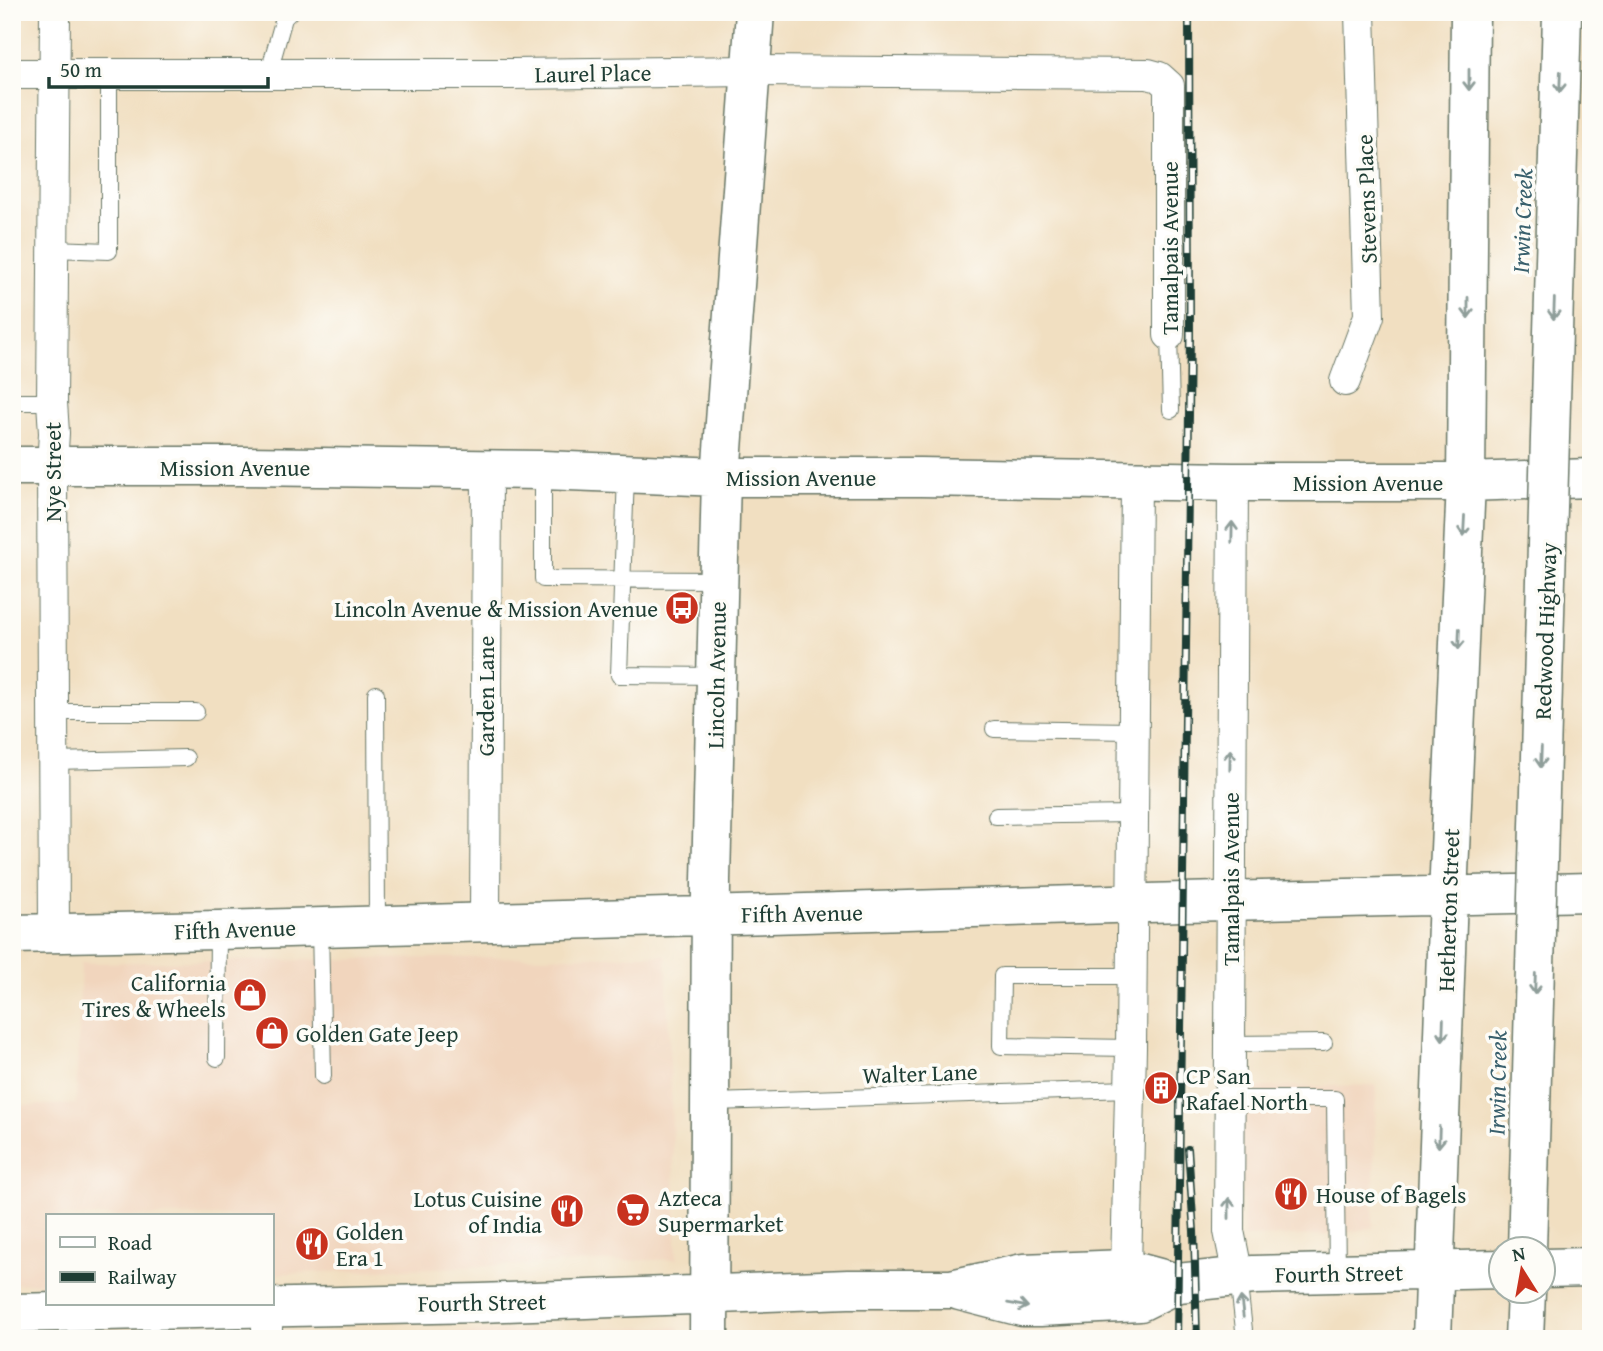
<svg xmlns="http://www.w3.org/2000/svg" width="1603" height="1351" font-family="'Gentium Book Plus',serif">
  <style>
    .built { fill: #f1d5bd }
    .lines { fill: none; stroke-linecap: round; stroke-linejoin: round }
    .lane-casing { stroke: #687665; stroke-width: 18 }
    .street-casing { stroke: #687665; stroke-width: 32 }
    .secondary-casing { stroke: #687665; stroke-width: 41 }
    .highway-casing { stroke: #687665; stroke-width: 41 }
    .lane { stroke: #fff; stroke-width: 16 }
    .street { stroke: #fff; stroke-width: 30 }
    .secondary { stroke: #fff; stroke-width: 38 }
    .highway { stroke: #fff; stroke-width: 38 }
    .rail-casing { stroke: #1f3d34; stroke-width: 8 }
    .rail { stroke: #fdfcf7; stroke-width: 5; stroke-dasharray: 16; stroke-linecap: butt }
    .highway-bridge-casing { stroke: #687665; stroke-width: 41; stroke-linecap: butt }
    .highway-bridge { stroke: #fff; stroke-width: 38 }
    .oneway { stroke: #8f9e9a }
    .labels { text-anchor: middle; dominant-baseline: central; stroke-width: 7; stroke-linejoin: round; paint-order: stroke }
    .street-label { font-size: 23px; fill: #1f3d34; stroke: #fdfcf7 }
    .poi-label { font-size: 23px; fill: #1f3d34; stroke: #fdfcf7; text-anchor: start }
    .water-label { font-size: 24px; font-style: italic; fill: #39606d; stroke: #fdfcf7 }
  </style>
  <rect width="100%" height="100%" fill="#fdfcf7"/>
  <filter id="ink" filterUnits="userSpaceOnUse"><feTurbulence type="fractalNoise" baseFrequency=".0143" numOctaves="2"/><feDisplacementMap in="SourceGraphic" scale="14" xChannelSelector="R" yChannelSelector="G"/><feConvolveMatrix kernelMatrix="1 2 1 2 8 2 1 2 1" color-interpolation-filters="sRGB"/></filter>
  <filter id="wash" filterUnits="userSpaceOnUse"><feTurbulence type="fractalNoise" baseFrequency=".00686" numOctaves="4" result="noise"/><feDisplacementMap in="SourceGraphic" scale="28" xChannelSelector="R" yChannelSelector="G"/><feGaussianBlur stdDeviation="1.57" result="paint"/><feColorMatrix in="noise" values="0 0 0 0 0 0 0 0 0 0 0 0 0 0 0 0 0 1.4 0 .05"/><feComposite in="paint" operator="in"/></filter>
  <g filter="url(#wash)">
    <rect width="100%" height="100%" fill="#f1dfc1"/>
    <path class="built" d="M666,955L677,1259L271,1274V1216H47V1283L12,1284V1106L76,1104L81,963Z
      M1376,1085L1373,1228L1328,1235L1244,1237L1238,1088Z
      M679,1327V1339H308V1336Z
      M1016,1333V1339H871H872Z"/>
  </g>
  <g filter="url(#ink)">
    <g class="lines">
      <g class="lane-casing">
        <path id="lane" d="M268,75L284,18L290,12
          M53,249L109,251V74
          M1169,335L1171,410
          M12,402H52
          M543,470V579L719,580
          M626,474L619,675L716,676
          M376,694L377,924
          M53,712H196
          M994,729L1134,731
          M53,761L186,758
          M996,816L1132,814
          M320,926L323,1076
          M1131,976H1002L1001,1046L1131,1048
          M1230,1044L1324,1043
          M217,1058L218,930
          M1230,1099H1335L1337,1274
          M712,1102L1130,1089
          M1238,1276L1245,1339"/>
      </g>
      <g class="street-casing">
        <path id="street" d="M12,74H512L751,71L1148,74L1159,77L1169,86V335
          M1345,381L1369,316L1360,12
          M1233,482L1229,1231L1238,1276
          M485,921L487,470
          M54,933L52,466L54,433L52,402L55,12
          M1126,1269L1131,1048L1136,481
          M267,1308V1339"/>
      </g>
      <g class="secondary-casing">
        <path id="secondary" d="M12,466H240L543,470L721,477H920L1233,482H1466L1591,478
          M12,934L218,930L1183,902L1591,892
          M1544,1268L1591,1267
          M960,1291L1022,1307H1040L1140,1302L1178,1283
          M12,1313L480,1303L848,1289H951L1023,1273L1126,1269L1178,1283L1254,1275L1502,1269
          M709,1339L711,880L721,477L755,12
          M1432,1339L1448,896L1466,482"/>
      </g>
      <g class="highway-casing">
        <path id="highway" d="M1466,482L1470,12
          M1524,1339L1526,1292"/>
      </g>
      <use href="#lane" class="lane"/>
      <use href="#street" class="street"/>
      <use href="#secondary" class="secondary"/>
      <use href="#highway" class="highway"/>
      <g class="rail-casing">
        <path id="rail" d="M1188,1149L1194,1231L1197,1339
          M1177,1339L1190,335L1189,12"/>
      </g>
      <use href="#rail" class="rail"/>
      <g class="highway-bridge-casing">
        <path id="highway-bridge" d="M1527,1250L1562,14"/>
      </g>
      <use href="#highway-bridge" class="highway-bridge"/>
    </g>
    <defs><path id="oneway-shaft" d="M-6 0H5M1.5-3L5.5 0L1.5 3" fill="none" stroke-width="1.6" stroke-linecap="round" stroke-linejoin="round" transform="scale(1.75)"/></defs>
    <g class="oneway">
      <use href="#oneway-shaft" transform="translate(1469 80) rotate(90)"/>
      <use href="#oneway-shaft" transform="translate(1560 82) rotate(92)"/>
      <use href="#oneway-shaft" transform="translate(1468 308) rotate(90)"/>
      <use href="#oneway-shaft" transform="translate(1554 309) rotate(92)"/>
      <use href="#oneway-shaft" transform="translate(1464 526) rotate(93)"/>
      <use href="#oneway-shaft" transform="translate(1232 532) rotate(-89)"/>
      <use href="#oneway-shaft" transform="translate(1459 639) rotate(92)"/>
      <use href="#oneway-shaft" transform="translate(1541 757) rotate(92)"/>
      <use href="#oneway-shaft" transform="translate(1230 760) rotate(-89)"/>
      <use href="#oneway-shaft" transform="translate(1535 984) rotate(92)"/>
      <use href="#oneway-shaft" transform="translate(1443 1030) rotate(92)"/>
      <use href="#oneway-shaft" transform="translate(1439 1137) rotate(92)"/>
      <use href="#oneway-shaft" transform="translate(1229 1208) rotate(-90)"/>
      <use href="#oneway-shaft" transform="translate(1018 1305) rotate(10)"/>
      <use href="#oneway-shaft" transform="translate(1242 1307) rotate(-97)"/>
    </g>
  </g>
  <defs>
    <g id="bus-disc" transform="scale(1.75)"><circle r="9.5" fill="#c8321e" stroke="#fdfcf7"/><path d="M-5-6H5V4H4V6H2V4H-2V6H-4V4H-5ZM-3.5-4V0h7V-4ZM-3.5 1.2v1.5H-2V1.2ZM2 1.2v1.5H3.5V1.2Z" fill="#fff"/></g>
    <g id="shop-disc" transform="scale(1.75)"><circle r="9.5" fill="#c8321e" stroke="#fdfcf7"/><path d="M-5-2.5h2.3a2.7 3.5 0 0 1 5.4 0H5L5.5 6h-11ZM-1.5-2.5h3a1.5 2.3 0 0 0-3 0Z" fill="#fff"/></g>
    <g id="building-disc" transform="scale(1.75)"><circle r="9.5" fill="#c8321e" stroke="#fdfcf7"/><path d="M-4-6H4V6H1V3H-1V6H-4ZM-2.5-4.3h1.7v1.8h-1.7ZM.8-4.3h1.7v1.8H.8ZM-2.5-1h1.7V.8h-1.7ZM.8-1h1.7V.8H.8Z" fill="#fff"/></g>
    <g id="restaurant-disc" transform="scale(1.75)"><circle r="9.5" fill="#c8321e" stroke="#fdfcf7"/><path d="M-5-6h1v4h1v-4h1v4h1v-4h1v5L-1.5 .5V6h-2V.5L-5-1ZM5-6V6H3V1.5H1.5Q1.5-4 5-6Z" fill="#fff"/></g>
    <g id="supermarket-disc" transform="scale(1.75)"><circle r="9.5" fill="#c8321e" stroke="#fdfcf7"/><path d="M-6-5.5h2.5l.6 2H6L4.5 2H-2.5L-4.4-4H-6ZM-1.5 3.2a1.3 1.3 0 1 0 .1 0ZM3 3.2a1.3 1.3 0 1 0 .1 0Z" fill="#fff"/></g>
  </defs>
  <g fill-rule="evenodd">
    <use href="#bus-disc" x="682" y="608"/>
    <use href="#shop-disc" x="250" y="995"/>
    <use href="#shop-disc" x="272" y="1033"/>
    <use href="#building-disc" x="1161" y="1088"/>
    <use href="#restaurant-disc" x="1291" y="1194"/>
    <use href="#supermarket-disc" x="633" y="1210"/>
    <use href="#restaurant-disc" x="567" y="1211"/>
    <use href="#restaurant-disc" x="312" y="1244"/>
  </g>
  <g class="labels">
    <g class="street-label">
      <text transform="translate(593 73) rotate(-1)">Laurel Place</text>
      <text transform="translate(1366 199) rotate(-92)">Stevens Place</text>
      <text transform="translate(1169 248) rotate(-90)">Tamalpais Avenue</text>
      <text x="235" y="467">Mission Avenue</text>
      <text transform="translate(52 472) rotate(-90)">Nye Street</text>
      <text x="801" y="477">Mission Avenue</text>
      <text x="1368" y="482">Mission Avenue</text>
      <text transform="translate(1545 631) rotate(-88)">Redwood Highway</text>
      <text transform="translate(716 675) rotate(-89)">Lincoln Avenue</text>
      <text transform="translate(485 696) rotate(-90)">Garden Lane</text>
      <text transform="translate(1230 879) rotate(-90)">Tamalpais Avenue</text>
      <text transform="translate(1448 910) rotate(-88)">Hetherton Street</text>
      <text transform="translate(802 913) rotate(-1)">Fifth Avenue</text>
      <text transform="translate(235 929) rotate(-2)">Fifth Avenue</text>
      <text transform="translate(920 1073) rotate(-2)">Walter Lane</text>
      <text transform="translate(1339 1273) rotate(-1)">Fourth Street</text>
      <text transform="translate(482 1302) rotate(-1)">Fourth Street</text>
    </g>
    <g class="poi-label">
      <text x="658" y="608" text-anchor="end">Lincoln Avenue &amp; Mission Avenue</text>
      <text x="226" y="982" text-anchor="end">California<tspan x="226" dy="26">Tires &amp; Wheels</tspan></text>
      <text x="296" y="1033">Golden Gate Jeep</text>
      <text x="1186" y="1075">CP San<tspan x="1186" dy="26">Rafael North</tspan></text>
      <text x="1316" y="1194">House of Bagels</text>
      <text x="658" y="1197">Azteca<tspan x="658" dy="26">Supermarket</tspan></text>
      <text x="542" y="1198" text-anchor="end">Lotus Cuisine<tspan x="542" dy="26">of India</tspan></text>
      <text x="336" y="1231">Golden<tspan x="336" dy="26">Era 1</tspan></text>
    </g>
    <g class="water-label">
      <text transform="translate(1522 221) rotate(-88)">Irwin Creek</text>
      <text transform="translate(1497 1083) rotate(-89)">Irwin Creek</text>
    </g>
  </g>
  <rect width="1603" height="1351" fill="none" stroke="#fdfcf7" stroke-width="42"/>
  <rect x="46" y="1214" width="228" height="91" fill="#fdfcf7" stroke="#a4b0a9" stroke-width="2"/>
  <rect x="60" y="1237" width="35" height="10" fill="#ffffff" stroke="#a4b0a9" stroke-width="2"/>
  <text x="108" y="1250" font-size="21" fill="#1f3d34">Road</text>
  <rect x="60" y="1272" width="35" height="10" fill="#1f3d34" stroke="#a4b0a9" stroke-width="2"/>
  <text x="108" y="1284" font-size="21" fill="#1f3d34">Railway</text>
  <g transform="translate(1522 1270) rotate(349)"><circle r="33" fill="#fdfcf7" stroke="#a4b0a9" stroke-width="2"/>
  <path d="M0-5L12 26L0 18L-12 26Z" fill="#c8321e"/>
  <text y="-10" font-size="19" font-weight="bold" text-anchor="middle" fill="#1f3d34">N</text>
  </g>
  <path d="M49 77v10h219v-10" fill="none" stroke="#1f3d34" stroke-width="3.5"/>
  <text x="60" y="77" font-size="21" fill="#1f3d34" stroke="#fdfcf7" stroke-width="5" paint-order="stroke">50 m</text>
</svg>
